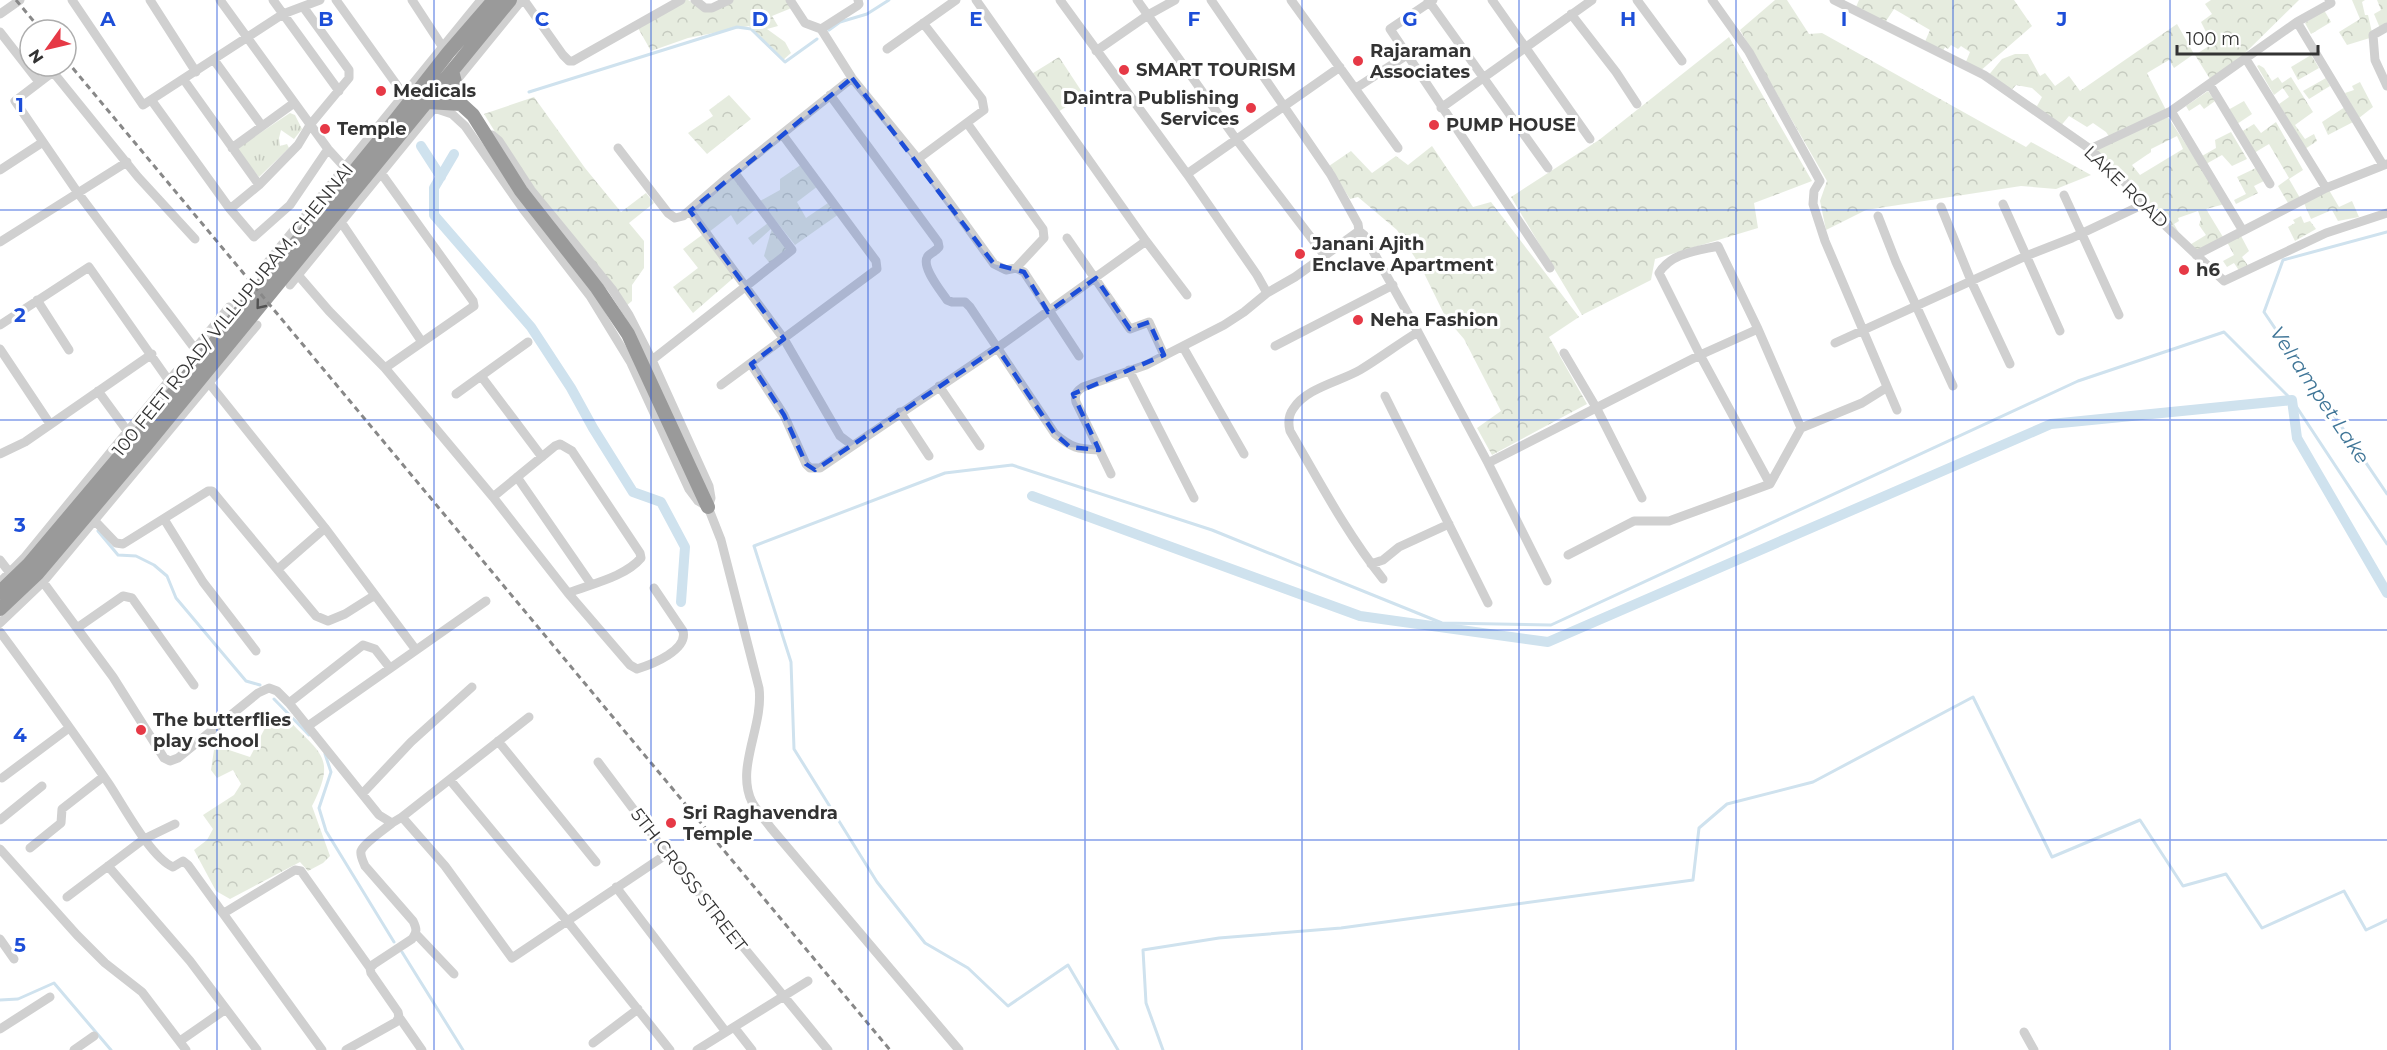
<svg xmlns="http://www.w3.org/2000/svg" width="2387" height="1050" font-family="Montserrat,sans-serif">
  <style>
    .grass { fill: url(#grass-tufts) }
    .forest { fill: url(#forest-crowns); fill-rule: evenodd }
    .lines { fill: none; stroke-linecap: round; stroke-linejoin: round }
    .stream { stroke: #cfe2ee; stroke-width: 3 }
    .canal { stroke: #cfe2ee; stroke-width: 10 }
    .minor { stroke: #d0d0d0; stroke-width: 9 }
    .highway { stroke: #9a9a9a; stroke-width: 14 }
    .rail { stroke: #888; stroke-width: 3; stroke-dasharray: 6 4.5; stroke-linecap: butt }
    .oneway { stroke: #525252 }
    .marked { fill: #1d4ed8; fill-opacity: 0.2; stroke: #1d4ed8; stroke-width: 4.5; stroke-dasharray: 12 8; stroke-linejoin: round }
    .grid { fill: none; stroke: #1d4ed8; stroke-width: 1.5; stroke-opacity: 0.55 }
    .poi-dot { fill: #e63946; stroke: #fff; stroke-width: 2 }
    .labels { text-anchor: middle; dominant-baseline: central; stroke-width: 6; stroke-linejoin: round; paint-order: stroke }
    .poi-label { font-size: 18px; font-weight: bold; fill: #333; stroke: #fff; text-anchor: start }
    .street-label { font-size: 18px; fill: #333; stroke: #fff }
    .water-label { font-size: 20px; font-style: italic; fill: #3f7597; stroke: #fff }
    .grid-label { font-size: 20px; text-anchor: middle; font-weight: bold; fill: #1d4ed8; stroke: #fff; stroke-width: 6; stroke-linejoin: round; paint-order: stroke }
  </style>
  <defs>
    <pattern id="grass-tufts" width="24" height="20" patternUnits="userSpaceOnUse" patternTransform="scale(1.5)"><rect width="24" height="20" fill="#e6ecdf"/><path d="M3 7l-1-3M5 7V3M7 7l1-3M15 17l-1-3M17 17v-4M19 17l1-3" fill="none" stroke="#c6cbc0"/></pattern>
    <pattern id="forest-crowns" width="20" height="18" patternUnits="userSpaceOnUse" patternTransform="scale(1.5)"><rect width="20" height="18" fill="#e6ecdf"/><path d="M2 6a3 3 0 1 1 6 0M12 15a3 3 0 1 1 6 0" fill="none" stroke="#c6cbc0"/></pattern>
  </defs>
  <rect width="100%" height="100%" fill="#fff"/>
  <path class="grass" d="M290,113L295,115L302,129L294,139L281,130L279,138L280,146L287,144L289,148L259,177L236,149Z"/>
  <path class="forest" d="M681,0H688L705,8L733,0H789L794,7L772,16L778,26L767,29L785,42L791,53L783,60L749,26L688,38L651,51L638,28Z
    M1775,0H1787L1809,34L1822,33L2026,147L2031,142L2091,175L2056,189L2021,186L1866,210L1826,230L1820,201L1827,181L1740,30Z
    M1835,0H1845L1844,2L1856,7L1859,0H2014L2032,26L1979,72L1965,64L1970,52L1961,46L1958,49L1951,45L1948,49L1945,47L1943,51L1924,44L1930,30L1894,9L1884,24Z
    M2211,0H2299L2241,57L2210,79L2195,55L2212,44L2201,22L2212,14L2205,4Z
    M2352,0H2365L2362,2L2365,15H2368L2373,37L2347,45L2339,32L2360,19Z
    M2377,0H2387V25L2380,28L2374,14L2381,10Z
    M2324,10L2331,22L2311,34L2305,23Z
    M2177,24L2194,54L2174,68L2169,60L2147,73L2166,110L2110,138L2106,132L2093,123L2087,127L2069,116L2059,128L2028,101L2037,106L2042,97L2032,88L2016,85L2009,93L1987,77L2002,59L2015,54H2028L2040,76L2045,73L2055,86L2069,76L2080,91Z
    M1729,37L1812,181L1754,203L1758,228L1655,259L1651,280L1582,315L1511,197L1599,140Z
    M2311,55L2319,68L2298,80L2291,67Z
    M1059,57L1084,95L1058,112L1030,75Z
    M2259,65L2264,68L2272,81L2278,77L2282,83L2291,77L2313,112L2295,125L2305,139L2314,134L2317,141L2305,149L2279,104L2289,97L2283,88L2274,95L2257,66Z
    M2326,78L2330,86L2309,99L2303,91Z
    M2360,82L2373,107L2359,118L2345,93L2354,90L2352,86Z
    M2208,91L2215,101L2204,109L2200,104L2189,111L2186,106Z
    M729,95L751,119L707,154L688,133L713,116L709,110Z
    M534,97L585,168L621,212L646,193L654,203L629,223L644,241V268L632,285V301L626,306L531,190L484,114Z
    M2244,101L2252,114L2237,124L2228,110Z
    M2345,107L2355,121L2328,135L2322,122Z
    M2168,117L2225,204L2206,209L2223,237L2194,252L2188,246L2206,235L2199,225L2201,219L2198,211L2178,218L2179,221L2174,224L2179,233L2093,149ZM2177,136L2183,149L2140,175L2132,165L2151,152V149Z
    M2276,122L2303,170L2289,179L2300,198L2288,203L2278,186L2289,178L2269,144L2254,153L2241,132L2254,124L2261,133Z
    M2231,132L2247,159L2232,166L2222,155L2206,164L2202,156L2216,148L2215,140Z
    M1432,146L1473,207L1491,202L1579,317L1549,337L1587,404L1492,455L1477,428L1501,411L1464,339L1446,318L1421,267L1397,230L1358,197L1350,199L1329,166L1351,151L1372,173L1396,156L1408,165Z
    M802,164L818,186L797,202L806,218L831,201L839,214L795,245L760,201L780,190V179Z
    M2258,167L2266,180L2254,186L2258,193L2236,204L2234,200L2246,194L2237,177Z
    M736,173L792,250L772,266L764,256L772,228L753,245L748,238L768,223L757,208L737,225L731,215L709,232L691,210Z
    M2329,190L2339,207L2352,201L2359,217L2338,221L2332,210L2334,209L2311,219L2304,203Z
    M689,216L738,274L693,313L673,287L698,268L683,249L702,235Z
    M2301,216L2304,223L2310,221L2316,229L2295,241L2288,227L2295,223L2293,220Z
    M2241,236L2249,251L2242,257L2249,267L2240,272L2234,263L2227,267L2223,261L2234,255L2227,242Z
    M286,717C319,754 338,755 312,806L330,856L323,863L308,871L300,862L230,899L216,891L194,850L207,840L213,829L203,815L234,795L241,784L233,770L217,778L211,770L214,750H229L250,757L265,728Z"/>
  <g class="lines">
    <path class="stream" d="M829,30L840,22L867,14L889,0
      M529,92L737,27L751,29L785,62L817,39
      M2387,232L2283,260L2264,312L2387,494
      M98,531L118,555L136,556L154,565L167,576L176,598L246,681L260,685
      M274,699L309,735
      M325,754L331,772L319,808L326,831L394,942
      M402,952L463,1050
      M0,1000L18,999L54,983L111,1050
      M1118,1050L1068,965L1008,1006L968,968L925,943L877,882L794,749L791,662L754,546L945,473L1012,465L1212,530L1442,623L1551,625L2078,381L2224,332L2292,400L2387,544
      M1163,1050L1146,1003L1143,950L1219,938L1341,928L1693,880L1699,828L1727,804L1813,782L1973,697L2052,857L2140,820L2183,886L2226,874L2262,928L2344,891L2366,930L2387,920"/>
    <path class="canal" d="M421,146L441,177
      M454,154L434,188V215L531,327L571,388L593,428L633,492L661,502L685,547L681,602
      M1032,496L1360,616L1548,642L2051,424L2292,400L2297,438L2387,593"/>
    <path class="minor" d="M72,0L143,105L283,14L320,0
      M150,0L196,72
      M220,0L328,149L348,171
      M273,0L339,91
      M336,0L404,95
      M412,0L442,46
      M524,0L563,55L569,61H573L681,0
      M695,0L705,8H712L729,0
      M790,0L805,23L821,29L852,78L918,159L994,264L1006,270L1016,268L1024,272L1079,356
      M976,0L1146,241L1187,295
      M1060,0L1187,174L1257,275L1267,293
      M1137,0L1236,139L1325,256
      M1211,0L1331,175L1358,224L1359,231
      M1291,0L1398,148
      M1428,0L1548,168
      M1433,0L1390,29L1550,268
      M1492,0L1590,139
      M1637,0L1682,61
      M1712,0L1749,52L1820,181L1814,191L1813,204L1825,241L1897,410
      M1834,0L1984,75L2090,149L2136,193L2152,213L2224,281L2326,233L2387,213
      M0,14L20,0
      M1571,14L1616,72L1637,104
      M2297,22L2383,165
      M2387,27L2373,35L2375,60L2387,86
      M821,29L857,6L859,4L858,0
      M0,32L39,82
      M887,49L956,0
      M1096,51L1148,15L1175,0
      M2246,59L2326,188
      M214,60L262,126
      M184,80L259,185
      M2210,85L2270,184
      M1356,88L1407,55
      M830,95L938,242L939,247C936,251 931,253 928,256C920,266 941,291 947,300L952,302H965L970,307L1055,434C1072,448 1077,449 1099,450
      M152,101L230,209L254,237L290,205L328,149
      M434,108L452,114L465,126L523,209L590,296L631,363L689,489L698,501L708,507L721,540L759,688C764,726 735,768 752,802C757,811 765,820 771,828L959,1050
      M1441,108L1592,0
      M2171,111L2243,231
      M967,123L1043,229L1044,238L1016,268
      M485,135H492L499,141L531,190L612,289L629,315L652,360L709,486L711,498L708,507
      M232,148L294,103
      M618,148L668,213L675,218L683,216L727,178L852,78
      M2090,149L2171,111L2297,22L2331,3L2329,0
      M918,159L984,110L982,99L923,23
      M0,170L43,142
      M381,173L473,301L474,306L385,368
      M1187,174L1340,67
      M2064,195L2119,315
      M2003,204L2060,331
      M1941,207L1972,283L2010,364
      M230,209L259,185L298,145L310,125L349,78V70L304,8
      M690,211L784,339L840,436L852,445
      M1878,216L1896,262L1953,386
      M341,222L422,342
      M1067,238L1130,329L1149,322L1164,355
      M195,239L138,177L53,72L15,101L78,193L195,349L229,307
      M0,242L127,162
      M2196,255L2326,188L2387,164
      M267,263L481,0
      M298,275L329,311L385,368L493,497L568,593L630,665L637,669C653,664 688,650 683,631L654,588
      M290,285L522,0
      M37,300L69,350
      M0,325L89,267L169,381
      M1418,332L1488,463L1547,581
      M1835,343L2026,256L2072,238L2144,204
      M1275,346L1393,285
      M1183,347L1244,454
      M0,349L50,424
      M1564,353L1597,409L1642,498
      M652,360L792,250L734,172
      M751,364L784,415L806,464L810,468H820L997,348L1146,241
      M1129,370L1194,498
      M481,376L542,457
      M209,383L325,528L416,650
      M721,385L877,269L876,261L782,134
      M939,386L980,446
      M98,391L128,432
      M456,394L528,342
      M1385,396L1488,603
      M900,412L929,456
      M0,454L25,442L152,354
      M1488,463L1700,355L1758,329
      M1111,474L1076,402C1074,394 1077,391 1083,387L1146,365L1224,325L1244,312L1267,293L1295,277L1359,231L1364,235L1418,332C1398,344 1380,358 1360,370C1339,382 1306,388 1293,409C1288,416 1288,423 1290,431C1319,481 1347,534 1383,579
      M517,477L591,584
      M1770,484L1700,355L1659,273C1671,253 1696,251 1718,246L1758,329L1801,428
      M493,497L555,446L560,444L572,451L640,553L641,558C625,577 591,584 568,593
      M164,519L203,582L256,651
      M95,521L116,543L123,544L208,491H212L316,616L328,621L345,614L375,595
      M1568,555L1634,521H1669L1770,484L1801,428L1862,403L1886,388
      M0,560L10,573
      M1371,564L1383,560L1399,547L1449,524
      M278,569L325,528
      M0,582L24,558L176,372
      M43,582L113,677L164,758L170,761L178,758L258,693L269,688L277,691L289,703L379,815L392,823L402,817L529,717
      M0,623L43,582L257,325
      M77,628L123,596L132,598L194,685
      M0,632C37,682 74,733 109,784C123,805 151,858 173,867L183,861L188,865L322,1050
      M289,703L363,645L375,649L390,668
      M308,726L486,601
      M498,741L596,862
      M598,762L667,854L828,1050
      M2,778L69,728
      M450,780L568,922L670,1050
      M363,793L411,742L472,687
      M402,817L445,866L512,958L667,854
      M0,820L42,786
      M30,848L61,823L62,809L103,777
      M0,849L77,935L105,963L142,992L186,1050
      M108,866L190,961L257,1050
      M616,887L726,1032
      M67,897L144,839L175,824
      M224,913L290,873L295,870L301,871L370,968
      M416,934L454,974
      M0,939L14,959
      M399,1017L422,1050
      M734,1027L752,1050
      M0,1029L50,997
      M2024,1032L2034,1050
      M180,1041L226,1009
      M593,1043L638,1009
      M74,1050L94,1036
      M346,1050L396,1022L399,1017L398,1012L371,973L370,968L374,964L412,939C417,932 417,929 413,921L365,866C363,861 360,856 361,851C364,843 385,829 392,823
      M697,1050L808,981"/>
    <path class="highway" d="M452,71L461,104L473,115L521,191L597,288L628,334L708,507
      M427,102L461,104
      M0,592L29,564L180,385L379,141L448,53L494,0
      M0,609L37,574L147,444L510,0"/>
    <path class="rail" d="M16,0L41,30
      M66,60L890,1050"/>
  </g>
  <defs><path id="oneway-chevron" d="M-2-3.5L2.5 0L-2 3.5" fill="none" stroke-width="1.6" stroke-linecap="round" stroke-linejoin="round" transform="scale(1.5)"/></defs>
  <use class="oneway" href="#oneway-chevron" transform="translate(260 305) rotate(129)"/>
  <path class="marked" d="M852,78L994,264L1024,272L1048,312L1096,278L1130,329L1149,322L1164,355L1073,394L1099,450L1070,447L1055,434L997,348L815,470L806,464L784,415L751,364L784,339L690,211Z"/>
  <path class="grid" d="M217,0V1050M434,0V1050M651,0V1050M868,0V1050M1085,0V1050M1302,0V1050M1519,0V1050M1736,0V1050M1953,0V1050M2170,0V1050M0,210H2387M0,420H2387M0,630H2387M0,840H2387"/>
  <g class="poi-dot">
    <circle cx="1358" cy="61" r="6"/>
    <circle cx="1124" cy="70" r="6"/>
    <circle cx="381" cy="91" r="6"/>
    <circle cx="1251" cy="108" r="6"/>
    <circle cx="1434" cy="125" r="6"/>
    <circle cx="325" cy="129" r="6"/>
    <circle cx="1300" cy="254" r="6"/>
    <circle cx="2184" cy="270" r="6"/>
    <circle cx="1358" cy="320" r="6"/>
    <circle cx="141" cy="730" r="6"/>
    <circle cx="671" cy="823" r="6"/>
  </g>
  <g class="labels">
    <g class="poi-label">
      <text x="1370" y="51">Rajaraman<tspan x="1370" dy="21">Associates</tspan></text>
      <text x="1136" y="70">SMART TOURISM</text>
      <text x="393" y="91">Medicals</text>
      <text x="1239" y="98" text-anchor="end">Daintra Publishing<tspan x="1239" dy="21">Services</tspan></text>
      <text x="1446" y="125">PUMP HOUSE</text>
      <text x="337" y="129">Temple</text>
      <text x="1312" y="244">Janani Ajith<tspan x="1312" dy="21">Enclave Apartment</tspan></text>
      <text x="2196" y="270">h6</text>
      <text x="1370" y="320">Neha Fashion</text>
      <text x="153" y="720">The butterflies<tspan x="153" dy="21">play school</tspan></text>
      <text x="683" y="813">Sri Raghavendra<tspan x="683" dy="21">Temple</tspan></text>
    </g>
    <g class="street-label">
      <text transform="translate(2126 187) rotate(44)">LAKE ROAD</text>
      <text transform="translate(233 310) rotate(-51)">100 FEET ROAD/ VILLUPURAM, CHENNAI</text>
      <text transform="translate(689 880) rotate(52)">5TH CROSS STREET</text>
    </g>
    <g class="water-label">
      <text transform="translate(2320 395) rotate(56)">Velrampet Lake</text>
    </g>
  </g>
  <g class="grid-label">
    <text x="108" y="26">A</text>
    <text x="326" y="26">B</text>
    <text x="542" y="26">C</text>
    <text x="760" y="26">D</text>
    <text x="976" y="26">E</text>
    <text x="1194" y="26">F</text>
    <text x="1410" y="26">G</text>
    <text x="1628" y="26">H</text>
    <text x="1844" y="26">I</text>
    <text x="2062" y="26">J</text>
    <text x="20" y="112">1</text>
    <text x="20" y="322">2</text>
    <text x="20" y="532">3</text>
    <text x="20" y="742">4</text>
    <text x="20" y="952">5</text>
  </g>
  <g transform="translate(48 48) rotate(236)"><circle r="28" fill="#ffffff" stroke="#adadad" stroke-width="1.5"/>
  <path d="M0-4.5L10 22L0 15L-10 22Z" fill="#e63946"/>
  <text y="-9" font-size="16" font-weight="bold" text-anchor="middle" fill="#333333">N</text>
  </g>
  <path d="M2177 45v9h141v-9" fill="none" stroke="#333333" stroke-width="3"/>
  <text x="2186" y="45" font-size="18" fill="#333333" stroke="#ffffff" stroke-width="4.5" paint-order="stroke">100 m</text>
</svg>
